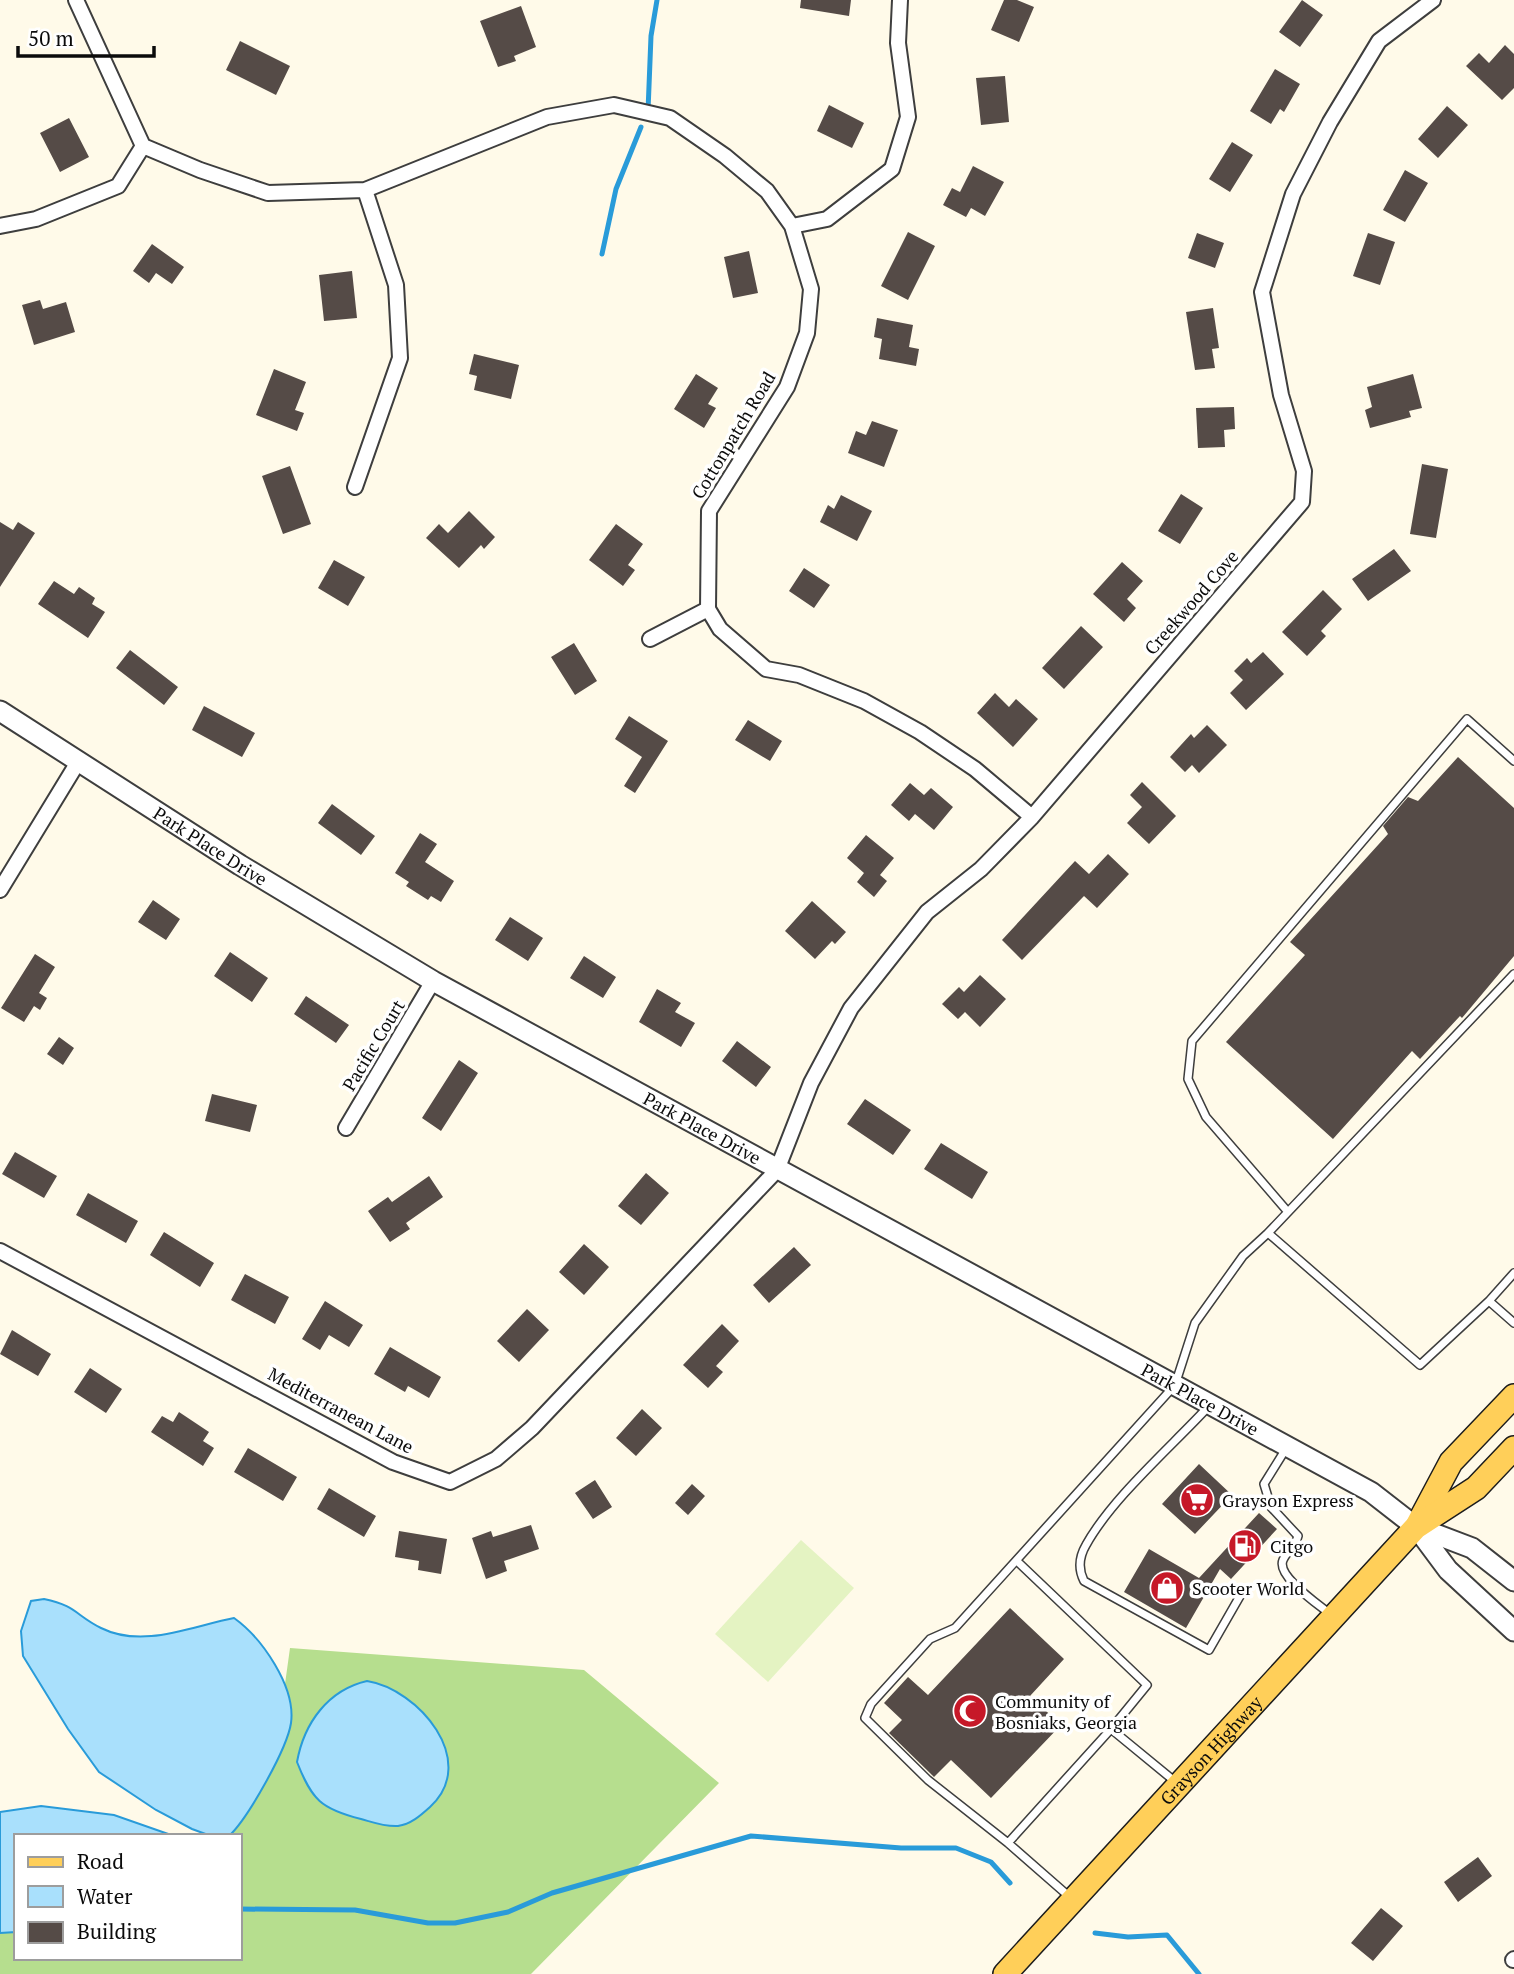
<svg xmlns="http://www.w3.org/2000/svg" width="1514" height="1974" font-family="'PT Serif',serif">
  <style>
    .forest { fill: #b6de8e }
    .pitch { fill: #e4f3c2 }
    .water { fill: #a9e0fc; stroke: #299bd9; stroke-width: 2 }
    .lines { fill: none; stroke-linecap: round; stroke-linejoin: round }
    .stream { stroke: #299bd9; stroke-width: 5 }
    .building { fill: #554b47 }
    .service-casing { stroke: #3e3e3e; stroke-width: 10 }
    .minor-casing { stroke: #3e3e3e; stroke-width: 18 }
    .tertiary-casing { stroke: #3e3e3e; stroke-width: 23 }
    .primary-casing { stroke: #1c1c1c; stroke-width: 26 }
    .service { stroke: #fff; stroke-width: 7 }
    .minor { stroke: #fff; stroke-width: 14 }
    .tertiary { stroke: #fff; stroke-width: 19 }
    .primary { stroke: #ffcf59; stroke-width: 23 }
    .labels { text-anchor: middle; dominant-baseline: central; stroke-width: 7; stroke-linejoin: round; paint-order: stroke }
    .street-label { font-size: 18px; fill: #0b0b0b; stroke: #fff }
    .poi-label { font-size: 18px; fill: #0b0b0b; stroke: #fff; text-anchor: start }
  </style>
  <rect width="100%" height="100%" fill="#fffae9"/>
  <path class="forest" d="M290,1648L584,1670L719,1783L531,1974H0V1931L16,1932V1958H240V1836H220L275,1756Z"/>
  <path class="pitch" d="M801,1540L854,1588L768,1682L715,1634Z"/>
  <path class="water" d="M44,1599C77,1606 75,1615 101,1628C143,1649 192,1626 234,1618C262,1638 296,1687 291,1723C287,1749 248,1818 229,1836H211L192,1829L156,1810L99,1772L68,1729L23,1656L21,1631L31,1601Z
    M367,1681C418,1689 480,1761 430,1807C420,1816 411,1824 398,1826C385,1827 372,1822 361,1819C321,1809 312,1800 297,1762C304,1723 328,1690 367,1681Z
    M41,1806L114,1815L174,1836H16V1932L0,1933V1812Z"/>
  <g class="lines">
    <path class="stream" d="M648,111L651,36L657,0
      M602,254L616,189L641,127
      M240,1909L355,1910L428,1923H455L508,1912L552,1893L751,1836L901,1848H956L991,1862L1010,1883
      M1095,1933L1128,1937L1167,1935L1199,1974"/>
  </g>
  <path class="building" d="M801,0H851L849,16L800,8Z
    M1004,0H1017L1034,7L1019,42L991,30Z
    M1302,0L1323,15L1300,47L1279,32Z
    M521,6L536,47L514,56L516,61L498,67L480,21Z
    M240,41L290,66L276,95L226,70Z
    M1505,45L1514,54V88L1502,100L1466,66L1479,53L1489,63Z
    M1275,69L1300,84L1284,112L1280,109L1271,124L1250,111Z
    M1005,76L1009,122L981,125L976,78Z
    M829,105L864,123L852,148L817,131Z
    M1447,106L1468,125L1438,158L1418,139Z
    M69,118L89,157L60,172L40,133Z
    M1232,142L1253,155L1230,192L1209,179Z
    M973,166L1004,182L985,216L971,208L966,217L943,205L952,188L960,192Z
    M1405,170L1428,183L1405,222L1383,210Z
    M908,232L935,246L908,300L881,286Z
    M1197,233L1224,243L1215,268L1188,258Z
    M1368,233L1395,242L1380,285L1353,276Z
    M152,244L184,267L172,284L156,273L149,283L133,271Z
    M749,251L758,293L733,298L724,257Z
    M352,271L357,318L324,321L319,275Z
    M40,300L43,309L66,302L75,332L34,345L22,305Z
    M1213,308L1219,348L1212,349L1215,368L1195,370L1186,312Z
    M877,318L913,325L909,347L919,349L916,366L879,359L882,339L874,337Z
    M474,354L519,365L511,399L474,390L477,376L469,374Z
    M274,369L306,382L295,410L304,413L297,431L256,415Z
    M696,374L718,388L708,404L716,408L704,428L674,409Z
    M1413,374L1422,408L1409,411L1411,417L1370,428L1365,410L1372,407L1367,387Z
    M1234,407L1235,429L1224,430L1225,447L1198,448L1196,408Z
    M872,421L898,430L884,467L848,453L856,431L866,435Z
    M1422,464L1448,469L1436,538L1410,534Z
    M290,466L311,524L283,534L262,476Z
    M1181,494L1203,508L1180,544L1158,531Z
    M841,495L872,511L857,541L820,522L828,505L834,509Z
    M469,511L495,537L484,549L481,545L459,568L426,538L439,524L448,533Z
    M0,522L13,530L18,522L35,533L0,587Z
    M616,524L643,544L628,565L635,570L623,586L589,560Z
    M1394,549L1411,571L1368,601L1352,579Z
    M334,560L365,577L348,606L318,588Z
    M1122,562L1143,581L1127,599L1136,608L1124,622L1093,594Z
    M804,568L830,585L814,608L789,591Z
    M54,581L74,594L79,587L95,598L92,604L105,612L88,638L38,604Z
    M1323,590L1342,609L1321,631L1326,636L1307,656L1282,632Z
    M1081,626L1103,647L1064,689L1042,668Z
    M574,643L597,681L575,695L551,657Z
    M130,650L178,687L164,705L116,668Z
    M1263,652L1284,674L1246,710L1230,693L1243,680L1234,671L1247,658L1251,663Z
    M995,693L1009,707L1016,699L1038,719L1013,747L977,713Z
    M204,706L255,733L242,757L192,730Z
    M629,716L668,741L635,793L624,786L642,757L615,739Z
    M748,720L782,741L770,761L735,740Z
    M1207,725L1227,745L1199,773L1192,765L1185,772L1170,757L1191,734L1194,738Z
    M1458,757L1514,808V956L1462,1018L1460,1016L1420,1059L1412,1051L1333,1139L1226,1042L1305,955L1290,942L1388,834L1383,826L1408,797L1418,801Z
    M1142,782L1176,816L1149,844L1127,823L1142,807L1130,795Z
    M910,783L924,795L931,788L953,807L934,830L915,814L909,821L891,805Z
    M332,804L375,836L361,855L318,823Z
    M420,833L437,844L425,862L454,881L441,902L431,896L428,900L406,886L409,882L395,873Z
    M866,835L894,858L880,875L887,881L874,897L857,882L864,873L847,858Z
    M1108,854L1129,874L1097,908L1084,896L1022,960L1002,940L1075,861L1089,874Z
    M153,900L180,919L166,940L138,922Z
    M812,901L846,932L835,944L832,941L815,959L785,931Z
    M510,917L543,938L528,961L495,940Z
    M230,952L268,978L252,1002L214,976Z
    M35,954L55,967L39,993L47,998L40,1010L34,1006L24,1022L1,1008Z
    M584,956L616,977L603,998L570,978Z
    M980,975L1006,999L980,1027L965,1012L958,1019L942,1004L959,987L964,992Z
    M657,989L681,1003L675,1012L695,1023L681,1047L639,1022Z
    M306,996L349,1025L336,1043L294,1014Z
    M59,1037L74,1048L63,1065L47,1054Z
    M737,1041L771,1067L756,1087L722,1061Z
    M459,1060L478,1073L441,1131L422,1118Z
    M212,1094L257,1105L250,1132L205,1121Z
    M865,1099L911,1130L893,1155L847,1124Z
    M941,1143L988,1172L972,1199L924,1169Z
    M15,1152L57,1176L44,1198L2,1174Z
    M646,1173L669,1193L641,1225L618,1206Z
    M429,1176L443,1197L406,1223L410,1229L390,1242L368,1211L388,1197L392,1202Z
    M88,1193L138,1221L126,1243L76,1215Z
    M164,1232L214,1263L200,1287L150,1255Z
    M584,1244L609,1267L584,1295L559,1272Z
    M794,1247L811,1265L769,1303L753,1285Z
    M245,1274L289,1297L275,1324L231,1300Z
    M325,1301L363,1325L349,1347L329,1335L320,1350L302,1339Z
    M527,1309L549,1330L519,1362L497,1341Z
    M722,1324L739,1341L716,1366L723,1372L708,1388L683,1365Z
    M12,1330L51,1354L38,1376L0,1354Z
    M390,1347L441,1377L429,1398L408,1386L405,1392L374,1374Z
    M90,1368L122,1389L106,1413L74,1392Z
    M642,1409L662,1428L636,1456L616,1438Z
    M179,1412L209,1432L203,1441L214,1448L203,1466L151,1432L162,1416L173,1422Z
    M248,1448L297,1477L283,1501L234,1472Z
    M1199,1464L1232,1495L1195,1534L1162,1504Z
    M595,1480L612,1507L593,1519L575,1493Z
    M692,1484L705,1496L688,1515L675,1503Z
    M329,1488L376,1516L364,1537L317,1509Z
    M1259,1513L1277,1529L1231,1579L1220,1569L1186,1628L1124,1592L1149,1549L1199,1578Z
    M531,1525L539,1549L504,1561L507,1571L486,1579L472,1538L491,1531L493,1537Z
    M399,1531L447,1539L441,1574L418,1570L419,1561L395,1557Z
    M1010,1608L1064,1659L1030,1696L1061,1725L991,1798L951,1760L934,1777L932,1775L889,1733L902,1720L884,1703L908,1677L928,1695Z
    M1478,1857L1492,1876L1458,1902L1444,1882Z
    M1381,1908L1403,1926L1373,1961L1351,1943Z"/>
  <g class="lines">
    <g class="service-casing">
      <path id="service" d="M1288,1212L1206,1117L1188,1079L1192,1041L1467,719L1514,761
        M1268,1233L1514,974
        M1489,1301L1514,1273
        M1208,1407C1171,1447 1112,1498 1086,1545C1079,1557 1078,1569 1084,1581L1209,1650L1240,1596
        M1287,1447L1264,1484L1271,1507L1298,1536C1296,1545 1287,1551 1283,1560C1276,1576 1318,1604 1330,1614
        M1018,1562L1147,1685L1111,1729L1178,1784
        M1111,1729L1008,1843L928,1780L865,1718L871,1704L930,1639L955,1628L1175,1385L1195,1323L1243,1256L1268,1233L1420,1365L1489,1301L1514,1323
        M1008,1843L1072,1899"/>
    </g>
    <g class="minor-casing">
      <path id="minor" d="M76,0L143,146L200,170L268,193L365,190L547,117L614,105L670,118L725,156L767,191L792,226L811,289L807,333L787,387L709,511L708,609L720,629L766,669L799,675L864,701L920,732L975,769L1032,817
        M0,226L36,219L118,186L143,146
        M792,226L827,219L892,169L908,117L898,43L900,0
        M355,487L400,358L396,285L365,190
        M650,639L708,609
        M0,890L78,762
        M346,1128L433,981
        M0,1251L393,1462L450,1482L496,1459L532,1428L777,1170L811,1083L851,1008L927,912L981,869L1032,817L1302,502L1304,471L1281,395L1262,292L1293,194L1330,122L1379,41L1433,0
        M1513,1960L1514,1959"/>
    </g>
    <g class="tertiary-casing">
      <g id="tertiary">
        <path id="s1" d="M0,711L240,865L433,981L1371,1492L1416,1527L1448,1570L1514,1631"/>
        <path d="M1417,1527L1472,1548L1514,1581"/>
      </g>
    </g>
    <g class="primary-casing">
      <g id="primary">
        <path d="M1418,1524L1451,1462L1514,1396"/>
        <path id="s2" d="M1005,1974L1416,1527L1476,1488L1514,1448"/>
      </g>
    </g>
    <use href="#service" class="service"/>
    <use href="#minor" class="minor"/>
    <use href="#tertiary" class="tertiary"/>
    <use href="#primary" class="primary"/>
  </g>
  <defs>
    <g id="supermarket-disc" transform="scale(1.75)"><circle r="9.5" fill="#c61828" stroke="#fff"/><path d="M-6-5.5h2.5l.6 2H6L4.5 2H-2.5L-4.4-4H-6ZM-1.5 3.2a1.3 1.3 0 1 0 .1 0ZM3 3.2a1.3 1.3 0 1 0 .1 0Z" fill="#fff"/></g>
    <g id="fuel-disc" transform="scale(1.75)"><circle r="9.5" fill="#c61828" stroke="#fff"/><path d="M-5.5-6h7V0h2V4h1.3V-2.5L3-4.5l.8-.8L6-3V5H2.5V1h-1V6h-7ZM-4.2-4.7v3.2H.2V-4.7Z" fill="#fff"/></g>
    <g id="shop-disc" transform="scale(1.75)"><circle r="9.5" fill="#c61828" stroke="#fff"/><path d="M-5-2.5h2.3a2.7 3.5 0 0 1 5.4 0H5L5.5 6h-11ZM-1.5-2.5h3a1.5 2.3 0 0 0-3 0Z" fill="#fff"/></g>
    <g id="mosque-disc" transform="scale(1.75)"><circle r="9.5" fill="#c61828" stroke="#fff"/><path d="M3.5-4.9A6 6 0 1 0 3.5 4.9A5 5 0 1 1 3.5-4.9Z" fill="#fff"/></g>
  </defs>
  <g fill-rule="evenodd">
    <use href="#supermarket-disc" x="1197" y="1500"/>
    <use href="#fuel-disc" x="1245" y="1546"/>
    <use href="#shop-disc" x="1167" y="1588"/>
    <use href="#mosque-disc" x="970" y="1711"/>
  </g>
  <g class="labels">
    <g class="street-label">
      <text transform="translate(733 435) rotate(-59)">Cottonpatch Road</text>
      <text transform="translate(1191 602) rotate(-49)">Creekwood Cove</text>
      <text stroke="none"><textPath href="#s1" startOffset="250">Park Place Drive</textPath></text>
      <text transform="translate(373 1045) rotate(-59)">Pacific Court</text>
      <text stroke="none"><textPath href="#s1" startOffset="817">Park Place Drive</textPath></text>
      <text stroke="none"><textPath href="#s1" startOffset="1384">Park Place Drive</textPath></text>
      <text transform="translate(341 1410) rotate(28)">Mediterranean Lane</text>
      <text stroke="none"><textPath href="#s2" startOffset="304">Grayson Highway</textPath></text>
    </g>
    <g class="poi-label">
      <text x="1222" y="1500">Grayson Express</text>
      <text x="1270" y="1546">Citgo</text>
      <text x="1192" y="1588">Scooter World</text>
      <text x="995" y="1701">Community of<tspan x="995" dy="21">Bosniaks, Georgia</tspan></text>
    </g>
  </g>
  <rect x="14" y="1834" width="228" height="126" fill="#ffffff" stroke="#9d9d9d" stroke-width="2"/>
  <rect x="28" y="1857" width="35" height="10" fill="#ffcf59" stroke="#9d9d9d" stroke-width="2"/>
  <text x="77" y="1869" font-size="21" fill="#0b0b0b">Road</text>
  <rect x="28" y="1886" width="35" height="21" fill="#a9e0fc" stroke="#9d9d9d" stroke-width="2"/>
  <text x="77" y="1904" font-size="21" fill="#0b0b0b">Water</text>
  <rect x="28" y="1922" width="35" height="21" fill="#554b47" stroke="#9d9d9d" stroke-width="2"/>
  <text x="77" y="1939" font-size="21" fill="#0b0b0b">Building</text>
  <path d="M18 46v10h136v-10" fill="none" stroke="#0b0b0b" stroke-width="3.5"/>
  <text x="28" y="46" font-size="21" fill="#0b0b0b" stroke="#ffffff" stroke-width="5" paint-order="stroke">50 m</text>
</svg>
